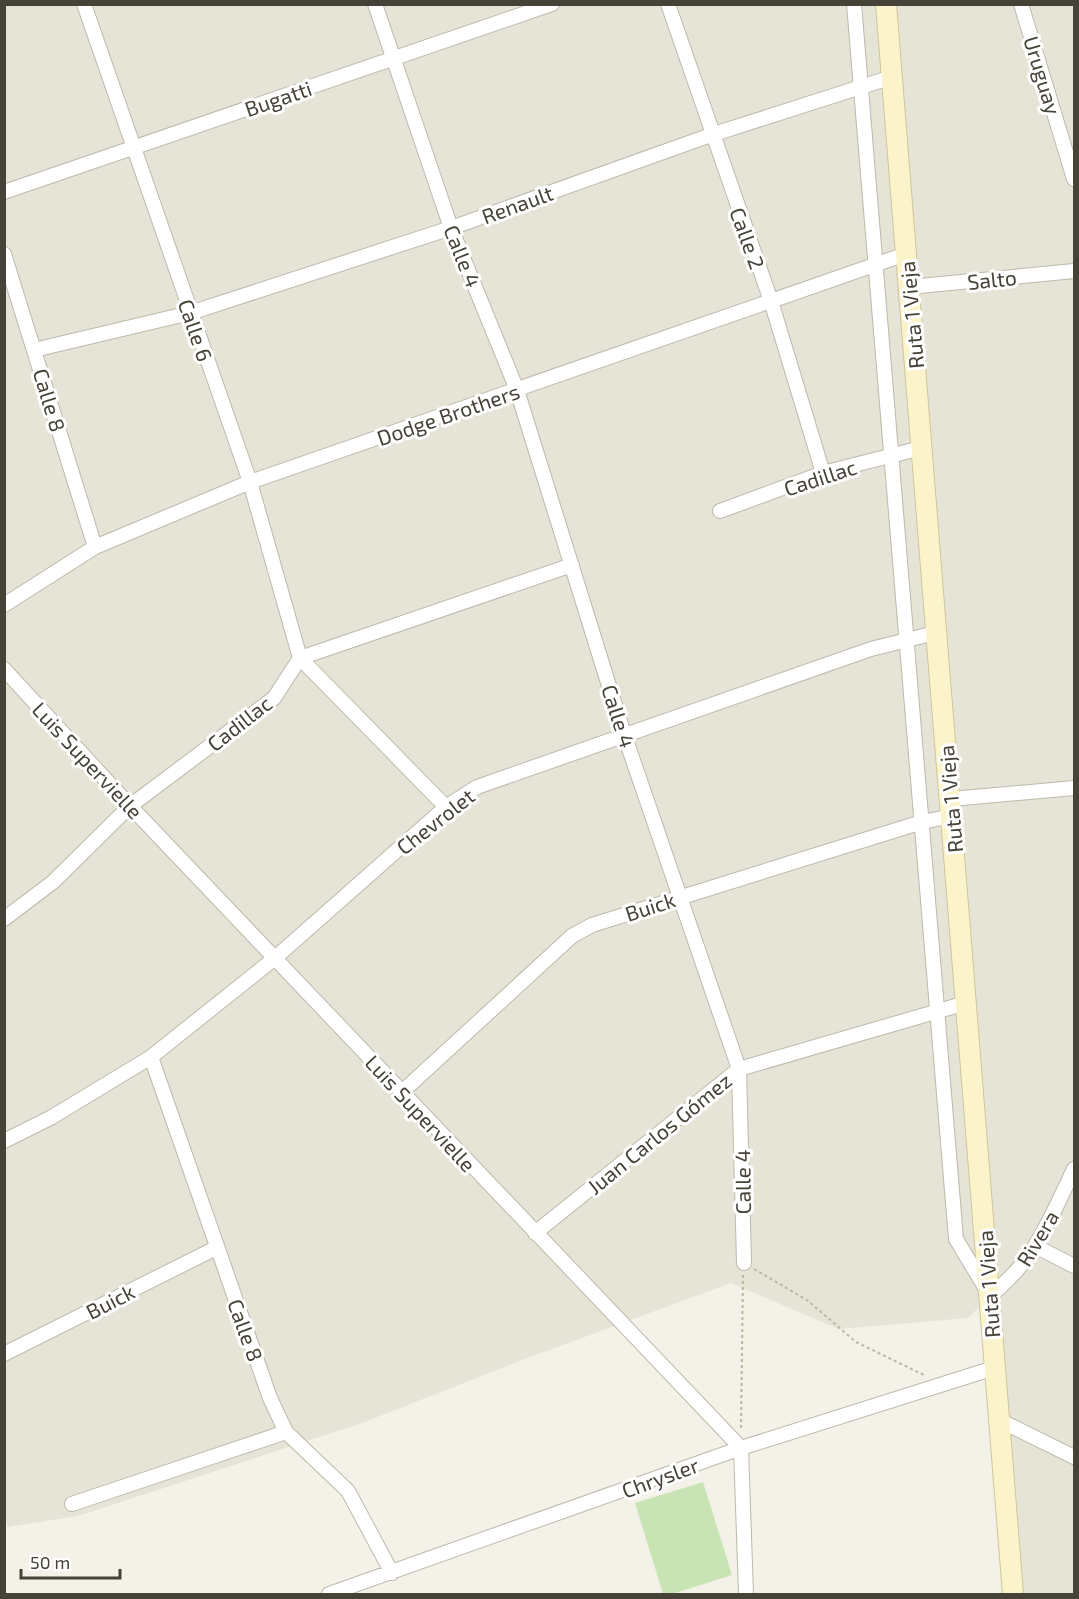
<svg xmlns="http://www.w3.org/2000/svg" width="1079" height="1599" font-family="'Exo 2',sans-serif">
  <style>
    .residential { fill: #e6e3d7 }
    .green { fill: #c9e4b4 }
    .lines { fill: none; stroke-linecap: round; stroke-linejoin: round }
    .street-casing { stroke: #beb9ab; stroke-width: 16 }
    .secondary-casing { stroke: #cfc79b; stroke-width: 22 }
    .path { stroke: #beb69e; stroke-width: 2; stroke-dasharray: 3 3; stroke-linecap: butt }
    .street { stroke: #fff; stroke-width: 14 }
    .secondary { stroke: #fbf4ca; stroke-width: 20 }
    .labels { text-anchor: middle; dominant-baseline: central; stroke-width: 6; stroke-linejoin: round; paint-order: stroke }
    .street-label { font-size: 21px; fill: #464237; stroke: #fff }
  </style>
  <rect width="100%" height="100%" fill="#f3f1e8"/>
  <path class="residential" d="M5,5H1074V1594H1013L988,1298L968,1318L838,1329L731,1283L522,1360L362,1423L78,1516L8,1527L5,1520Z"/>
  <path class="green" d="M703,1482L732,1575L672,1594H663L635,1503Z"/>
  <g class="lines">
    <g class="street-casing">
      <path id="street" d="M84,4L250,482L300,658L446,807
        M375,4L451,228L517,390L624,734L739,1069L744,1263
        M668,4L771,301L823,473
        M854,4L956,1239L986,1289
        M1021,4L1074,179
        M4,192L552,4
        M4,254L95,547
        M909,287L1074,271
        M34,350L190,313L451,228L711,135L892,77
        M720,511L823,473L921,448
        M4,605L95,547L250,482L906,254
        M4,669L130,806L741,1448L746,1594
        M951,799L1074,788
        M4,919L53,882L130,806L274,698L300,658L572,565
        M151,1057L270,1398L286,1432L348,1491L392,1573
        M402,1092L572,936L592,925L922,822L952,816
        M4,1141L52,1117L151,1057L275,958L446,807L477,787L871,649L935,633
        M535,1233L739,1069L966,1003
        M1037,1247L1074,1266
        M988,1297C1034,1263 1050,1219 1074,1169
        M4,1354L216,1248
        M999,1420L1074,1457
        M72,1504L286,1432
        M329,1594L741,1448L994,1368"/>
    </g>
    <g class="secondary-casing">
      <path id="secondary" d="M886,4L1013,1594"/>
    </g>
    <path class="path" d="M754,1269L807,1300L856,1342L924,1375
      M741,1428L743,1274"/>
    <use href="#street" class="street"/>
    <use href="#secondary" class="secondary"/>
  </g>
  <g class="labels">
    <g class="street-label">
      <text transform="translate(1043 75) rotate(73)">Uruguay</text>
      <text transform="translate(278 98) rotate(-19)">Bugatti</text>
      <text transform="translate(517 204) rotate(-20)">Renault</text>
      <text transform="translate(748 238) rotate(70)">Calle 2</text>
      <text transform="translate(463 256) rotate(68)">Calle 4</text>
      <text transform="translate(992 279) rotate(-6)">Salto</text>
      <text transform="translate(911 315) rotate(-95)">Ruta 1 Vieja</text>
      <text transform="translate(196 330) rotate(71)">Calle 6</text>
      <text transform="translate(50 400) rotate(73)">Calle 8</text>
      <text transform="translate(448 414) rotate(-19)">Dodge Brothers</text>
      <text transform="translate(820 477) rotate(-18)">Cadillac</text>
      <text transform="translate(619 716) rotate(72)">Calle 4</text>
      <text transform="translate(239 723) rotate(-38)">Cadillac</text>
      <text transform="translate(88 760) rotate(47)">Luis Supervielle</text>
      <text transform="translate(950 799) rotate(-95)">Ruta 1 Vieja</text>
      <text transform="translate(435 821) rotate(-38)">Chevrolet</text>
      <text transform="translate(650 906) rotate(-18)">Buick</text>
      <text transform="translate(421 1113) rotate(47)">Luis Supervielle</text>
      <text transform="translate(659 1133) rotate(-39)">Juan Carlos Gómez</text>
      <text transform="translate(742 1182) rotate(-91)">Calle 4</text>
      <text transform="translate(1037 1238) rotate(-59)">Rivera</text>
      <text transform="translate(988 1284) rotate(-94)">Ruta 1 Vieja</text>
      <text transform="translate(110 1301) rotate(-27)">Buick</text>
      <text transform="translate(246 1330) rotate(70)">Calle 8</text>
      <text transform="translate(660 1477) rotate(-20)">Chrysler</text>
    </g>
  </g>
  <rect width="1079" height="1599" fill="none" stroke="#464237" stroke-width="12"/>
  <path d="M21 1569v9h99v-9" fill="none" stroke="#464237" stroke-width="3"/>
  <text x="30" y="1569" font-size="18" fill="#464237" stroke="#ffffff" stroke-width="4.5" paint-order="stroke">50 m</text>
</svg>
